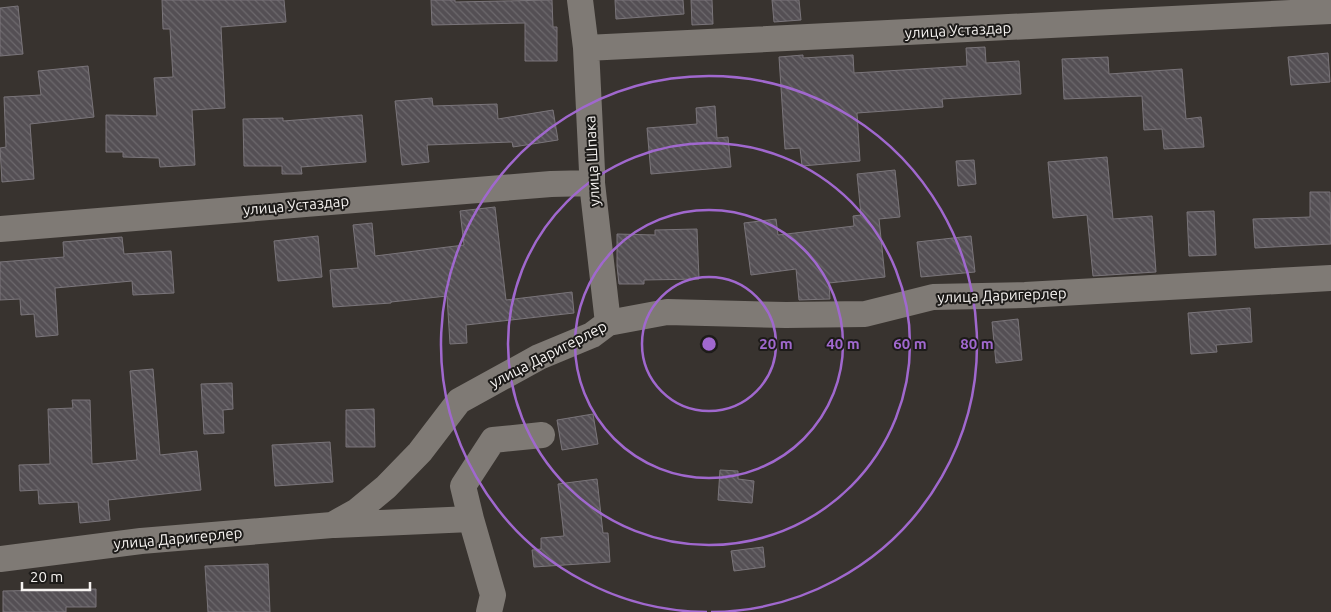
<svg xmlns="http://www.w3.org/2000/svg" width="1331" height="612" font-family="Ubuntu,sans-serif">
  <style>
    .building { fill: url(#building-back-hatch); stroke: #7a757a }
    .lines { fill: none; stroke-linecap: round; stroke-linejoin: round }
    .minor { stroke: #7f7a75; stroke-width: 26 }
    .ring { fill: none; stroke: #a068ce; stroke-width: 2.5 }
    .labels { text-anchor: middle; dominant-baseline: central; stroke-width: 4; stroke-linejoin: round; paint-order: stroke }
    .street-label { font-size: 15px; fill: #f6f3f1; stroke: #1d1b19 }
    .centre { fill: #a068ce; stroke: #1d1b19; stroke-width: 2.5 }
    .ring-label { font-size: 15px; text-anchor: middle; font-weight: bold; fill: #a068ce; stroke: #1d1b19; stroke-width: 4; stroke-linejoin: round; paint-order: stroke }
  </style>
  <defs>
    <pattern id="building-back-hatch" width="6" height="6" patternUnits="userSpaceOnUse" patternTransform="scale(1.25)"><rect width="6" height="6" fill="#544f54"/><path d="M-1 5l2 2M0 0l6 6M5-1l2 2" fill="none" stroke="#6d696d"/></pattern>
  </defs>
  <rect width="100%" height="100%" fill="#38332f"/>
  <path class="building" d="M162,0H284L286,22L221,27L225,108L192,110L195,165L160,167L159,158L123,157V152H106V115L157,116L154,78L173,77L170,29H163Z
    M431,0H455V2L552,0L553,27H557V61H525V23L432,25Z
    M615,0H683L684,14L616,19Z
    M691,0H712L713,24L692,25Z
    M772,0H799L801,20L774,22Z
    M18,6L23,54L0,56V8Z
    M985,47L986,63L1019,61L1021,94L942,99L943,107L857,113L860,161L802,166L800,148L785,149L779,57L803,55V58L853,55L854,73L967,66L966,48Z
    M1328,53L1330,82L1291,85L1288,57Z
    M1108,57L1109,74L1182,69L1186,119L1201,117L1204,147L1164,149L1162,129L1144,130L1142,96L1064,99L1062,59Z
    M88,66L94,117L30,124L34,179L2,182L0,148L6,147L4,97L41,95L38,71Z
    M432,98L433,106L497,104L498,119L553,110L558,140L513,147L512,142L427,145L429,162L402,165L395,101Z
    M715,106L717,138L728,137L731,167L651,174L647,128L697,124L696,108Z
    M362,115L366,162L301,167L302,174H282V166H244L243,119L283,118V121Z
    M1107,157L1113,219L1152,216L1156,272L1093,276L1087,215L1053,218L1048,162Z
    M974,160L976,184L958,186L956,161Z
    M895,170L900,217L879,219L885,277L829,283L830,299L799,300L796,269L751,275L744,223L776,219L778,235L854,226L853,216L861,215L857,174Z
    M1310,192H1330L1331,244L1255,248L1253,219L1310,217Z
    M495,207L506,300L572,292L574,313L466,325L467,343L450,344L447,296L391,302V303L333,307L330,270L358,268L353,225L372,223L375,256L464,245L460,211Z
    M1214,211L1216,255L1189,256L1187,212Z
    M697,229L699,279L644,280V284H619L617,266V234L655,235V230Z
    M318,236L322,277L278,281L274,241Z
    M971,236L975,272L921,277L917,242Z
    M122,237L124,254L171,251L174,293L133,295L132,281L55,288L58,335L36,337L34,314L21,315L20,299L0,300V262L64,257L63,242Z
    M1250,308L1252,342L1216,345L1217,352L1191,354L1188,313Z
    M1018,319L1022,360L996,363L992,322Z
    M153,369L160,455L197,451L201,490L108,500L110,520L80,523L78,502L39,504L38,490L20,491L19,465L50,464L48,409L73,408L72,400H90L92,464L137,460L130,371Z
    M232,383L233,409L223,410L224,433L204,434L201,384Z
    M374,409L375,447H346V410Z
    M593,414L598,444L562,450L557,420Z
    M330,442L333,482L275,486L272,445Z
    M720,470L738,471V479L754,481L752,503L718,500Z
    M597,479L603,533H608L610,562L534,567L532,550L541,549V538L564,536L558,484Z
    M763,547L765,567L734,571L731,551Z
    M268,564L270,612H208L205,566Z
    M96,589V607H66V612H3V591Z"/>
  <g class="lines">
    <path class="minor" d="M580,0L586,48L592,171V183L608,323
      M586,48L1331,11
      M0,229L551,184L592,183
      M471,519L463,486L493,440L542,435
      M335,525L471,519L493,595L489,612
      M0,559L141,541L332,525L357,511L386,487L420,452L459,401L539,357L592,335L608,323L667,312L786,315L865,314L933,297L1025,295L1331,278"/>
  </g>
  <g class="ring">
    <circle cx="709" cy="344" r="67"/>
    <circle cx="709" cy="344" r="134"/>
    <circle cx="709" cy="344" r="201"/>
    <path d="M707 612A268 268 0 1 1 711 612"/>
  </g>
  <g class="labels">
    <g class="street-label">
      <text transform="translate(958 30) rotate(-3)">улица Устаздар</text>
      <text transform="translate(592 161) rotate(-93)">улица Шпака</text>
      <text transform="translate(296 205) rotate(-5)">улица Устаздар</text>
      <text transform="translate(1002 295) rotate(-2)">улица Даригерлер</text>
      <text transform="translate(548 354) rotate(-27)">улица Даригерлер</text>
      <text transform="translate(178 538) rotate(-5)">улица Даригерлер</text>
    </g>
  </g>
  <circle cx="709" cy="344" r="8" class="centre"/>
  <g class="ring-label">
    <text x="776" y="349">20 m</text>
    <text x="843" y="349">40 m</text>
    <text x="910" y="349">60 m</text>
    <text x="977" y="349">80 m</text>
  </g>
  <path d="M22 582v8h68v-8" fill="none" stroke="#f6f3f1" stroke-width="2.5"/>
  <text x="30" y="582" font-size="15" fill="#f6f3f1" stroke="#1d1b19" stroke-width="4" paint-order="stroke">20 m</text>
</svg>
